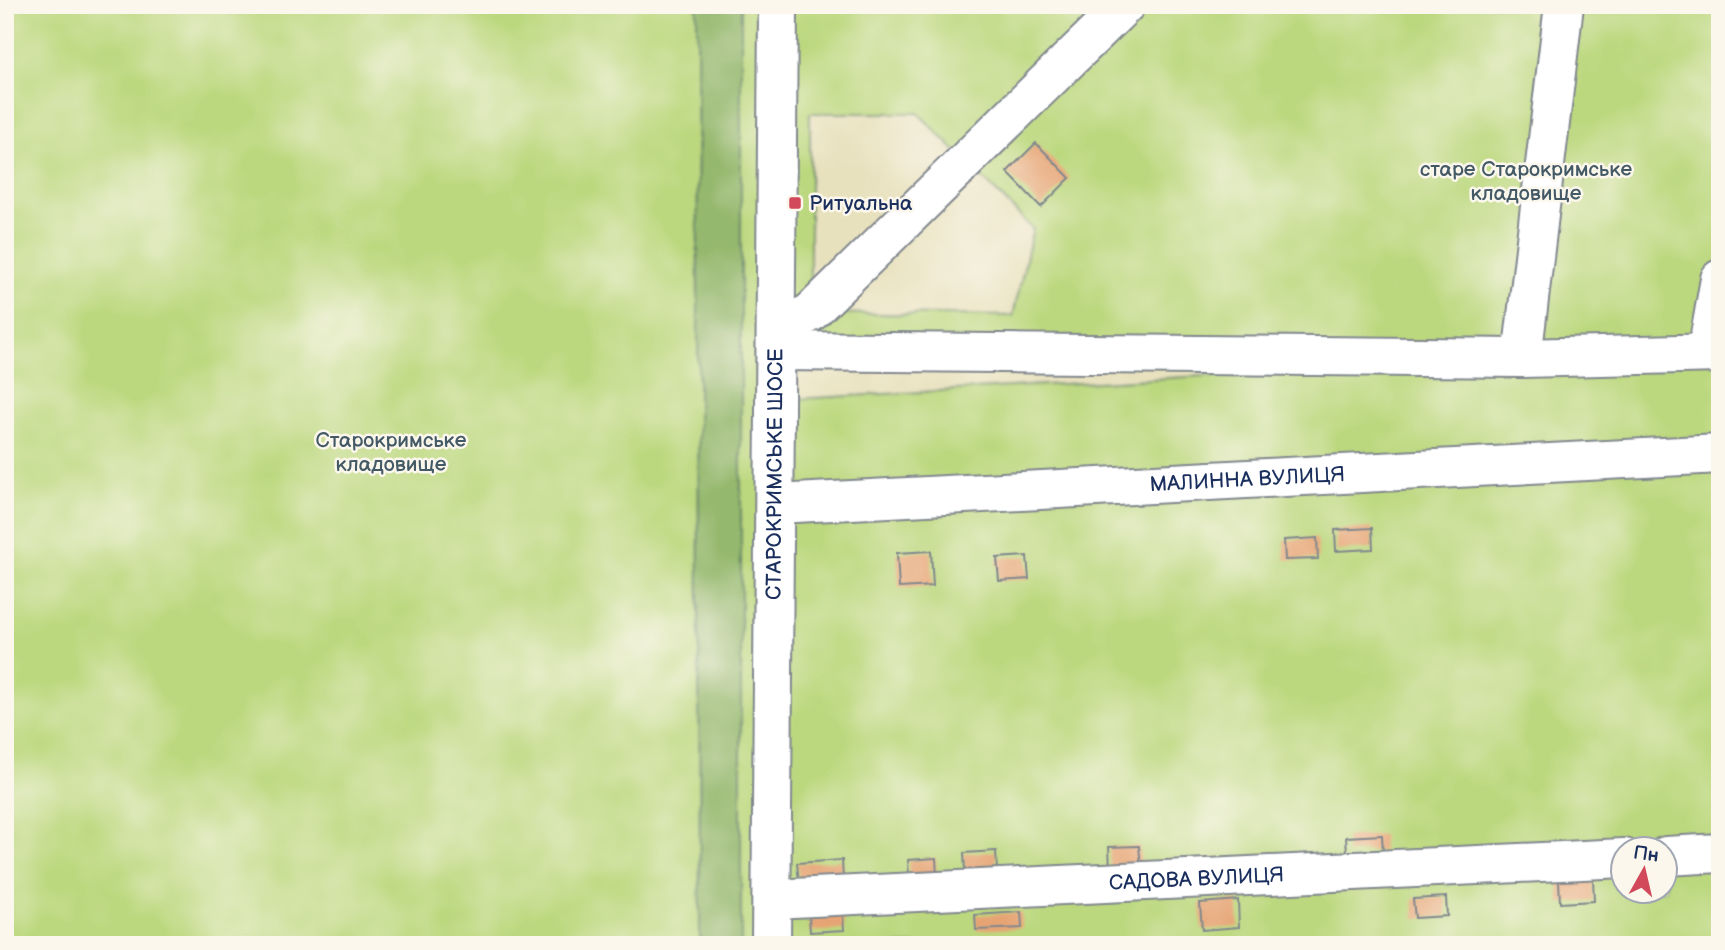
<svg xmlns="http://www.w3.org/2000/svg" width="1725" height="950" font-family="'Balsamiq Sans',sans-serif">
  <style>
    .green { fill: #bbd87e; stroke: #6b846e; stroke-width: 2; fill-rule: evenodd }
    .forest { fill: #94b86d; stroke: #587466; stroke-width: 2 }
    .building { fill: #e6a475 }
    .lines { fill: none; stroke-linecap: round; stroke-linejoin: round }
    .minor-casing { stroke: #82888e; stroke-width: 42 }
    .minor { stroke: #fff; stroke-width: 38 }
    .poi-dot { fill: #d1495b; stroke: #fbf7ec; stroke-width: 2.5 }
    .labels { text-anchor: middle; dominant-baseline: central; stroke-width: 5; stroke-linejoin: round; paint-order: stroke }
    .park-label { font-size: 21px; fill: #435966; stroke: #fbf7ec }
    .poi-label { font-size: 21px; fill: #1b2f5e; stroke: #fbf7ec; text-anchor: start }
    .street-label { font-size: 21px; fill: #1b2f5e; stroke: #fbf7ec }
  </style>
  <rect width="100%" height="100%" fill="#fbf7ec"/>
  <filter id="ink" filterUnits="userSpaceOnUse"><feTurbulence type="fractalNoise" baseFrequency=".0143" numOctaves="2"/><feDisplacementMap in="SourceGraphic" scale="14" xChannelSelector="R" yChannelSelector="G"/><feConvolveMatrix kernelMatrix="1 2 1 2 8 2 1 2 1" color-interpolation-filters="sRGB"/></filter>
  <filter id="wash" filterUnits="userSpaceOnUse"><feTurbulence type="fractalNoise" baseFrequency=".00686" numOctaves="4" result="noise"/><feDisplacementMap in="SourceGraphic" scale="28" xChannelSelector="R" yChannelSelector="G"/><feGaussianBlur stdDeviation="1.57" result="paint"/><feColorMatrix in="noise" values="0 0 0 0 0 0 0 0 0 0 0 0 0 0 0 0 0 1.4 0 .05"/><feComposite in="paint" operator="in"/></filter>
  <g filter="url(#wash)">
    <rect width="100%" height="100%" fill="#e8e1be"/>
    <path class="green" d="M5,5H1720V945H5ZM810,113H918L1033,229L1013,316L810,313ZM778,351L1506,359L778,400ZM1624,848H1666V890H1624Z"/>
    <path class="forest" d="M697,5H741V945H700Z"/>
    <g id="blocks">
      <path class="building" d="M1036,143L1070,178L1041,207L1007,172Z
        M1372,528L1373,549L1336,551L1335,530Z
        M1317,538L1318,559L1285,560L1284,540Z
        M931,551L933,586L899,588L897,553Z
        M1027,556L1029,579L999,581L997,558Z
        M1382,835L1383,851L1347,853L1346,837Z
        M1139,846L1141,867L1110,869L1109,847Z
        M996,851L997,870L965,871L964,853Z
        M936,858L937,876L909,878L908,860Z
        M842,860L843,880L799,882L797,863Z
        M1593,878L1594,901L1560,903L1559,880Z
        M1446,897L1447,916L1415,918L1413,899Z
        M1238,900L1239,927L1202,930L1200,903Z
        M1021,912L1022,928L976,930L975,915Z
        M843,914L844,930L810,932L809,916Z"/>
    </g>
  </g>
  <g filter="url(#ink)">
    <use href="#blocks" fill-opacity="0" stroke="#82888e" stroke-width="2"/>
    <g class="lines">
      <g class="minor-casing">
        <g id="minor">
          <path d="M777,329L810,313L1125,5"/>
          <path d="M778,351L1522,358L1720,353"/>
          <path d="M1707,353L1720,279"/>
          <path d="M1522,358L1564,5"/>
          <path id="s1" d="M776,504L1720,454"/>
          <path d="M1666,856L1720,853"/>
          <path id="s2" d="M772,899L1624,858"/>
          <path id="s3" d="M771,945L778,5"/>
        </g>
      </g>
      <use href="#minor" class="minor"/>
    </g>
  </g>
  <rect class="poi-dot" x="788" y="196" width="14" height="14" rx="3.5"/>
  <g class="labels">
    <g class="park-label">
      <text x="1526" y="169">старе Старокримське<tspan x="1526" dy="24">кладовище</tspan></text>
      <text x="391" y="440">Старокримське<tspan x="391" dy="24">кладовище</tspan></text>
    </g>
    <g class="poi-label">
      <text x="809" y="203">Ритуальна</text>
    </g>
    <g class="street-label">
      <text stroke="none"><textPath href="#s3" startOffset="471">СТАРОКРИМСЬКЕ ШОСЕ</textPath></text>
      <text stroke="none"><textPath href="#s1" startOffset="472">МАЛИННА ВУЛИЦЯ</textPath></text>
      <text stroke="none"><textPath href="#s2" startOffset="425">САДОВА ВУЛИЦЯ</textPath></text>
    </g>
  </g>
  <rect width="1725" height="950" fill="none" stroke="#fbf7ec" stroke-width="28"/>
  <g transform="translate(1644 870) rotate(8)"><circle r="33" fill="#fbf7ec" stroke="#a1a7b3" stroke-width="2"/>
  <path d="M0-5L12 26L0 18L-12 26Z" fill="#d1495b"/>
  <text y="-10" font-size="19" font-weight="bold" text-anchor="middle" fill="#1b2f5e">Пн</text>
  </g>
</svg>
